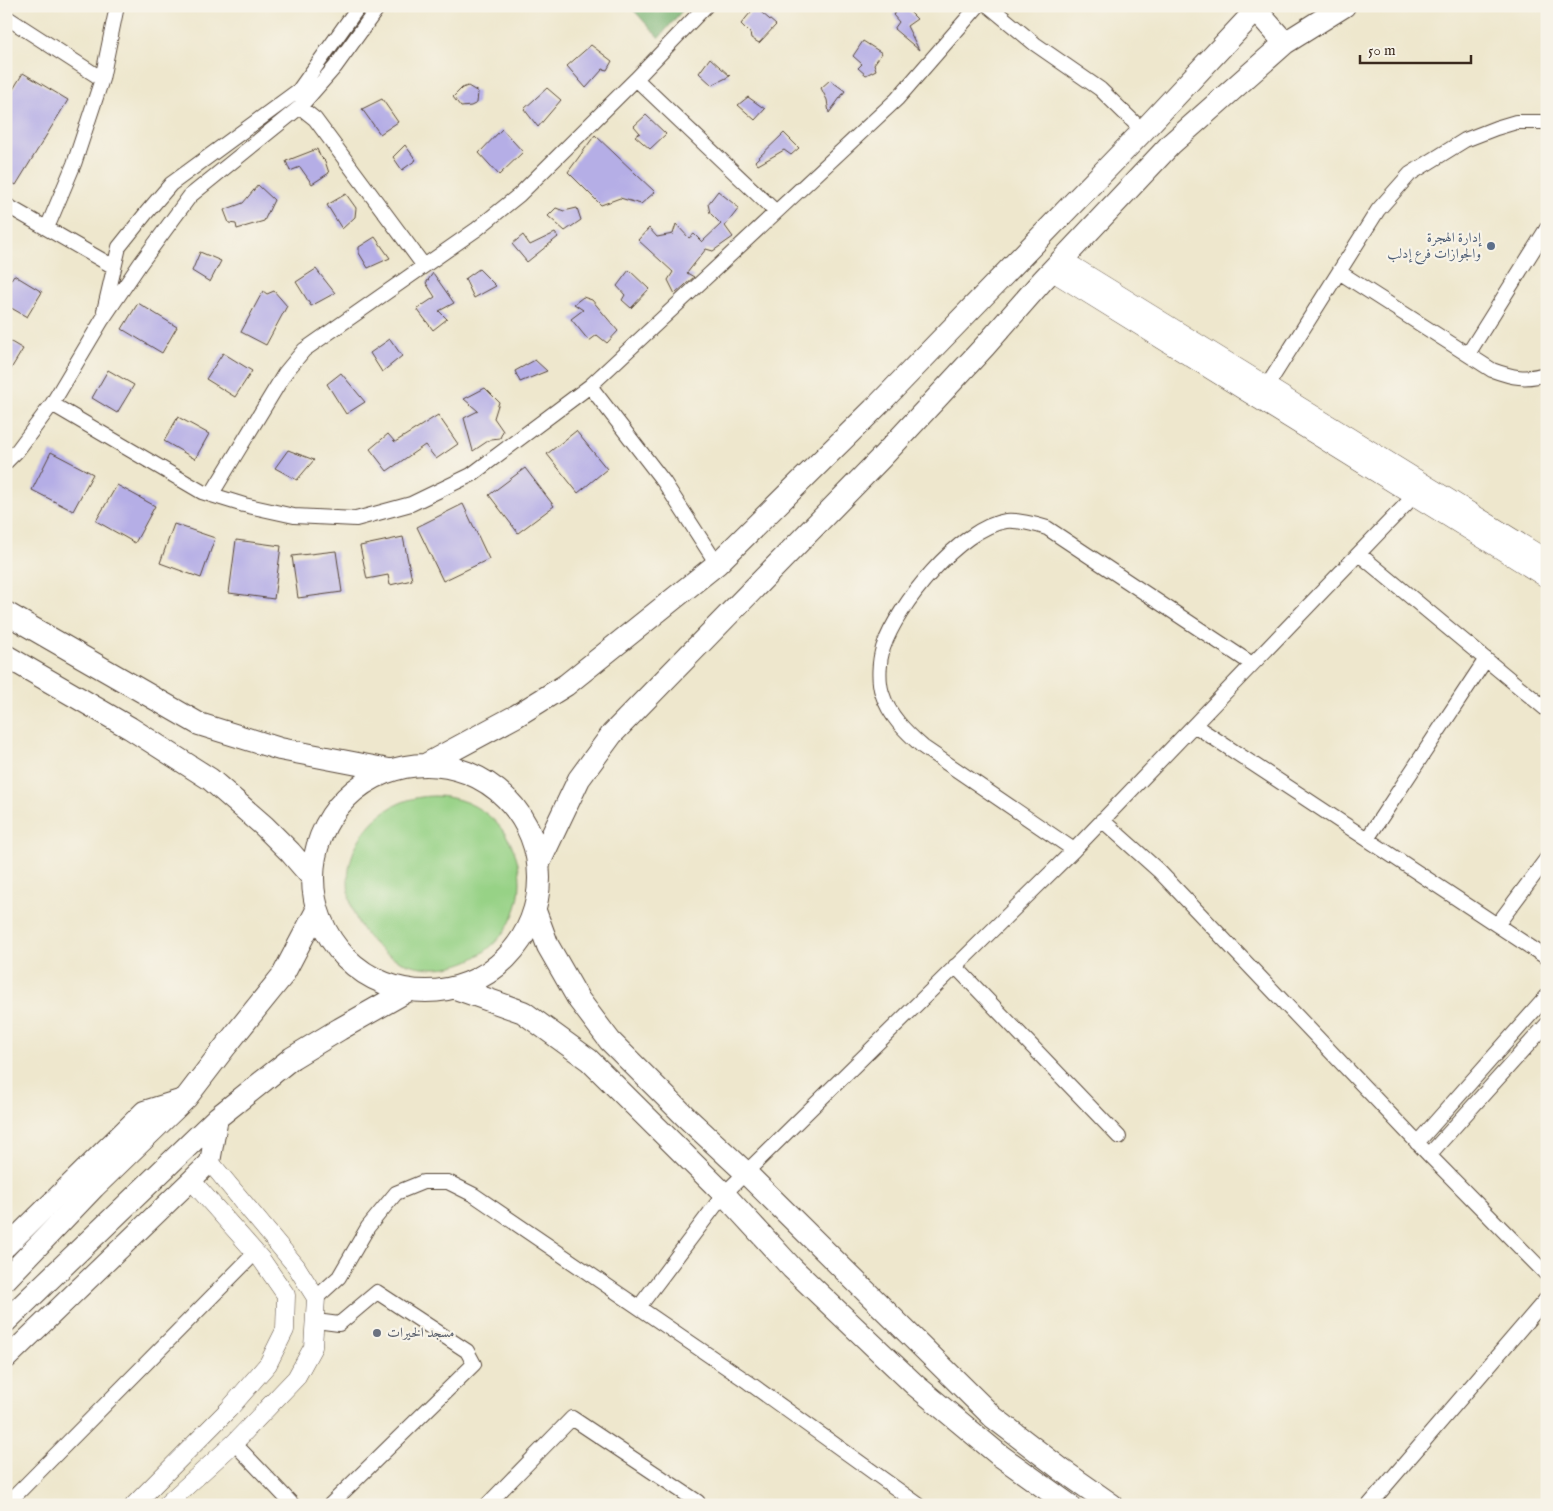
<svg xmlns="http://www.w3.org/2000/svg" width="1553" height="1511" font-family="'IM FELL English',Amiri,serif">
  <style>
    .green { fill: #97d286; stroke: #697e52 }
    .forest { fill: #79b473; stroke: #5a6f48 }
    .building { fill: #b5aee6 }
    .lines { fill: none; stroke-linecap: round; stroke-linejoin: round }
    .minor-casing { stroke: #564638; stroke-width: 16 }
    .tertiary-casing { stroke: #564638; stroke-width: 19 }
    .secondary-casing { stroke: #564638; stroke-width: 22 }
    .primary-casing { stroke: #564638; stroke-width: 24 }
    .minor { stroke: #fff; stroke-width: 14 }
    .tertiary { stroke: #fff; stroke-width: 18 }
    .secondary { stroke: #fff; stroke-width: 20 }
    .primary { stroke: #fff; stroke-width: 22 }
    .service-dot { fill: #5c6f8a; stroke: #f7f3e8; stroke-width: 2 }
    .worship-dot { fill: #6b7280; stroke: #f7f3e8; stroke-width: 2 }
    .labels { text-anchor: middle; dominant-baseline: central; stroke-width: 4.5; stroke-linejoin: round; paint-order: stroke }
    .service-label { font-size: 14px; fill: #4e5e75; stroke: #f7f3e8; text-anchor: end }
    .worship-label { font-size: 14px; fill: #5b616d; stroke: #f7f3e8; text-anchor: start }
  </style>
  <rect width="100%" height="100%" fill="#f7f3e8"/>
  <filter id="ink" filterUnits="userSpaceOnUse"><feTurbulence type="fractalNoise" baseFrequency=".02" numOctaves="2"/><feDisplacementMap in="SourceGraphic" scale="10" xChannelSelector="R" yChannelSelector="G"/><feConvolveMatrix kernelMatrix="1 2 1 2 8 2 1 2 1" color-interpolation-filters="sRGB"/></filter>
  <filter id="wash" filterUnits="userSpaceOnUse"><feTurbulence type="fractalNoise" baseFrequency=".0096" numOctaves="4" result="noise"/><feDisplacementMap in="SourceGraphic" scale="20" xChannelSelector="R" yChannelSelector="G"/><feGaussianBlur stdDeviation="1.12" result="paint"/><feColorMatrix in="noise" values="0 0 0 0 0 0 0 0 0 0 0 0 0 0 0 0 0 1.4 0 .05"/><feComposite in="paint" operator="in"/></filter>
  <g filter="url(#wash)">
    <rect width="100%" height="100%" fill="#eee7cd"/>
    <path class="green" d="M348 882a86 86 0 1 1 172 0a86 86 0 1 1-172 0Z"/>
    <path class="forest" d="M630,6H686L659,38Z"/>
    <g id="blocks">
      <path class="building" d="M901,6H904L917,19L907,26L919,50L894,29L899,22L893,15Z
        M755,7L776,25L759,43L751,38L750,33L741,24Z
        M863,41L882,53L874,64L876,70L866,75L858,68L862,64L853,56Z
        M591,45L612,61L607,70L603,69L586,88L567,66Z
        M710,58L730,76L712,85L699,73Z
        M23,73L68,100L16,185L6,179V101Z
        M830,80L845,91L829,113L827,100L821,88Z
        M468,86L478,92L477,103L471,106L461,107L453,97L462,88Z
        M547,88L561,100L538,127L524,109Z
        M748,97L765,109L755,120L738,105Z
        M382,99L398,122L380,134L362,109Z
        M646,115L666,134L650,149L635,136L640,133L634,126Z
        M502,129L523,152L499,175L479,153Z
        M784,133L799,148L791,155L784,150L758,165L755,161Z
        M595,135L655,192L641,204L620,198L601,205L568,172Z
        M405,145L416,160L402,170L393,157Z
        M317,149L320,156L325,161L329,173L312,184L300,167L290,171L286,161Z
        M258,185L274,200L264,221L237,229L236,224L229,223L224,210L243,203Z
        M718,191L739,208L725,226L733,237L713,251L706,249L687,273L694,277L675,294L668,280L673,272L638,240L649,228L657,237L673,234L676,224L689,238L694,234L702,242L721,224L710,213L708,204Z
        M346,194L356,208L355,217L342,229L327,205Z
        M556,208L564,211L577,208L581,220L565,231L548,216Z
        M555,233L558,237L527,262L512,244L523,235L530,245Z
        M375,237L390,258L368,268L359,253V247Z
        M200,252L221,261L210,282L192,271Z
        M316,269L335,293L311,306L296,282Z
        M479,269L496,286L474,298L465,279Z
        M629,270L649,289L631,308L622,300L625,295L617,286Z
        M433,273L454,303L439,311L447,319L433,330L417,309L435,297L426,283Z
        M14,275L42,292L27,317L6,305V287Z
        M263,291L267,294L274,291L287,306L266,345L241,332Z
        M583,297L592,300L618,331L607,343L597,335L589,341L571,319L583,310L574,304Z
        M138,303L177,327L162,353L122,329Z
        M6,339L23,349L6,377Z
        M390,339L402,356L382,372L370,353Z
        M223,353L252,371L235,397L206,379Z
        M535,360L547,371L520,382L515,371Z
        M108,370L134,385L117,413L92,398Z
        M341,373L365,402L346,414L327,384Z
        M485,388L499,402L494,418L503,431L500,438L491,439L473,451L464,418L478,411L464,399Z
        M438,415L458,444L436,459L425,445L387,471L370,449L388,434L395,442Z
        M178,417L209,434L195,459L164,441Z
        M576,431L607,469L578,493L547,454Z
        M288,450L314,460L297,480L275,468Z
        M51,452L93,474L73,511L32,490Z
        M525,468L554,506L518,533L489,495Z
        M117,485L155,506L135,543L96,521Z
        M463,504L489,559L443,581L417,527Z
        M174,524L215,538L201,578L160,563Z
        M403,537L412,580L390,585L388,575L367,579L360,546Z
        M236,540L281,546L274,599L229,593Z
        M336,551L342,592L298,598L292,556Z"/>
    </g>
  </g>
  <g filter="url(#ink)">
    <use href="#blocks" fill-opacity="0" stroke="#564638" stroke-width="1"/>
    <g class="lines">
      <g class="minor-casing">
        <path id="minor" d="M989,6L1035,44L1100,89L1143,131
          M6,17L102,79
          M636,79L776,212
          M300,107L315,119L424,266
          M6,205L114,267
          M47,228L74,164L102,79L117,6
          M1339,272L1492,370C1511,377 1527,381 1547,373
          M104,311L119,247L147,212L171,184L299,90L359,6
          M1468,354L1547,228
          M590,386L664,482L717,564
          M1267,386L1378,210L1410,174L1465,140L1496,128L1516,122H1547
          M52,404L202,492L244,505L294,516L356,519L411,504L471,475L590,386L897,99L978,6
          M6,462L17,451L52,404L102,320L140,264L190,196L300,107L335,67L379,6
          M211,495L285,373L304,350L477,229L519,195L636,79L706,6
          M1359,554L1547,710
          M1194,725L1547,958
          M1102,820L1159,871L1429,1155L1547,1275
          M1367,839L1486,659
          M1074,850L923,747C906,732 889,716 882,693C878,680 879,661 883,648C897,606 959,528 1006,521C1019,520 1034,524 1047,528L1252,664
          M1497,925L1547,858
          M955,966L1119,1137
          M1417,1143L1547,996
          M1429,1155L1547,1024
          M316,1298L339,1277L368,1227L396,1193L423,1182H448L474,1195L748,1382L919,1505
          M639,1307L724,1194L1074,850L1413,497
          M316,1321L339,1324L377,1292L467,1351L474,1364L330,1505
          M234,1443L293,1505
          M6,1505L255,1253
          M487,1505L572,1418L698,1502L696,1505
          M1369,1505L1547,1298"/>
      </g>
      <g class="tertiary-casing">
        <path id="tertiary" d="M1062,259L1547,559
          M1051,271L1547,579
          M134,1505L229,1409L268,1364L285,1330L286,1295L261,1259L192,1181
          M166,1505L234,1443L296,1378L313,1347L316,1298L296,1266L210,1162"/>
      </g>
      <g class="secondary-casing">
        <path id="secondary" d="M6,1247L144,1111L186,1098
          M6,1359L210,1162L218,1117"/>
      </g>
      <g class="primary-casing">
        <path id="primary" d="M1256,10L1285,43
          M6,613L199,724L280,749L389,770
          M6,656L130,728L210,779L264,826L290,852L310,875
          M427,764L516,716L566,685L717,564L879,404L1143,131L1260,6
          M313 878a113 113 0 1 1 226 0a113 113 0 1 1-226 0Z
          M539,863L579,779L612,734L882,457L985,346L1043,280L1171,144L1285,43L1344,6
          M535,911L548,946L579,1000L610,1041L687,1118L745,1172L993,1417L1062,1470L1112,1505
          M455,988L523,1012L589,1060L724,1194L792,1268L915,1385L998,1454L1069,1505
          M6,1279L94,1187L186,1098L225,1047L283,975L317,910
          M6,1321L218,1117L292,1058L340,1029L407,991"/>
      </g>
      <use href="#minor" class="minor"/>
      <use href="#tertiary" class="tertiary"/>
      <use href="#secondary" class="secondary"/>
      <use href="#primary" class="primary"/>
    </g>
  </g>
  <circle class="service-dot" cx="1491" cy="246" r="5"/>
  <circle class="worship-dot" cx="377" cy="1333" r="5"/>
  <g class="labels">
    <g class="service-label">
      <text x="1481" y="238">إدارة الهجرة<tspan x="1481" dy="16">والجوازات فرع إدلب</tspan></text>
    </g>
    <g class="worship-label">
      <text x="387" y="1333">مسجد الخيرات</text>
    </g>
  </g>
  <rect width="1553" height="1511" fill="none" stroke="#f7f3e8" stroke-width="25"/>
  <path d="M1360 55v8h111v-8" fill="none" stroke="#3b2a1e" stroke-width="2.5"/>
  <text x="1368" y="55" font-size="15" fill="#3b2a1e" stroke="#f7f3e8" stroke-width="4" paint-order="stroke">50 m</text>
</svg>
